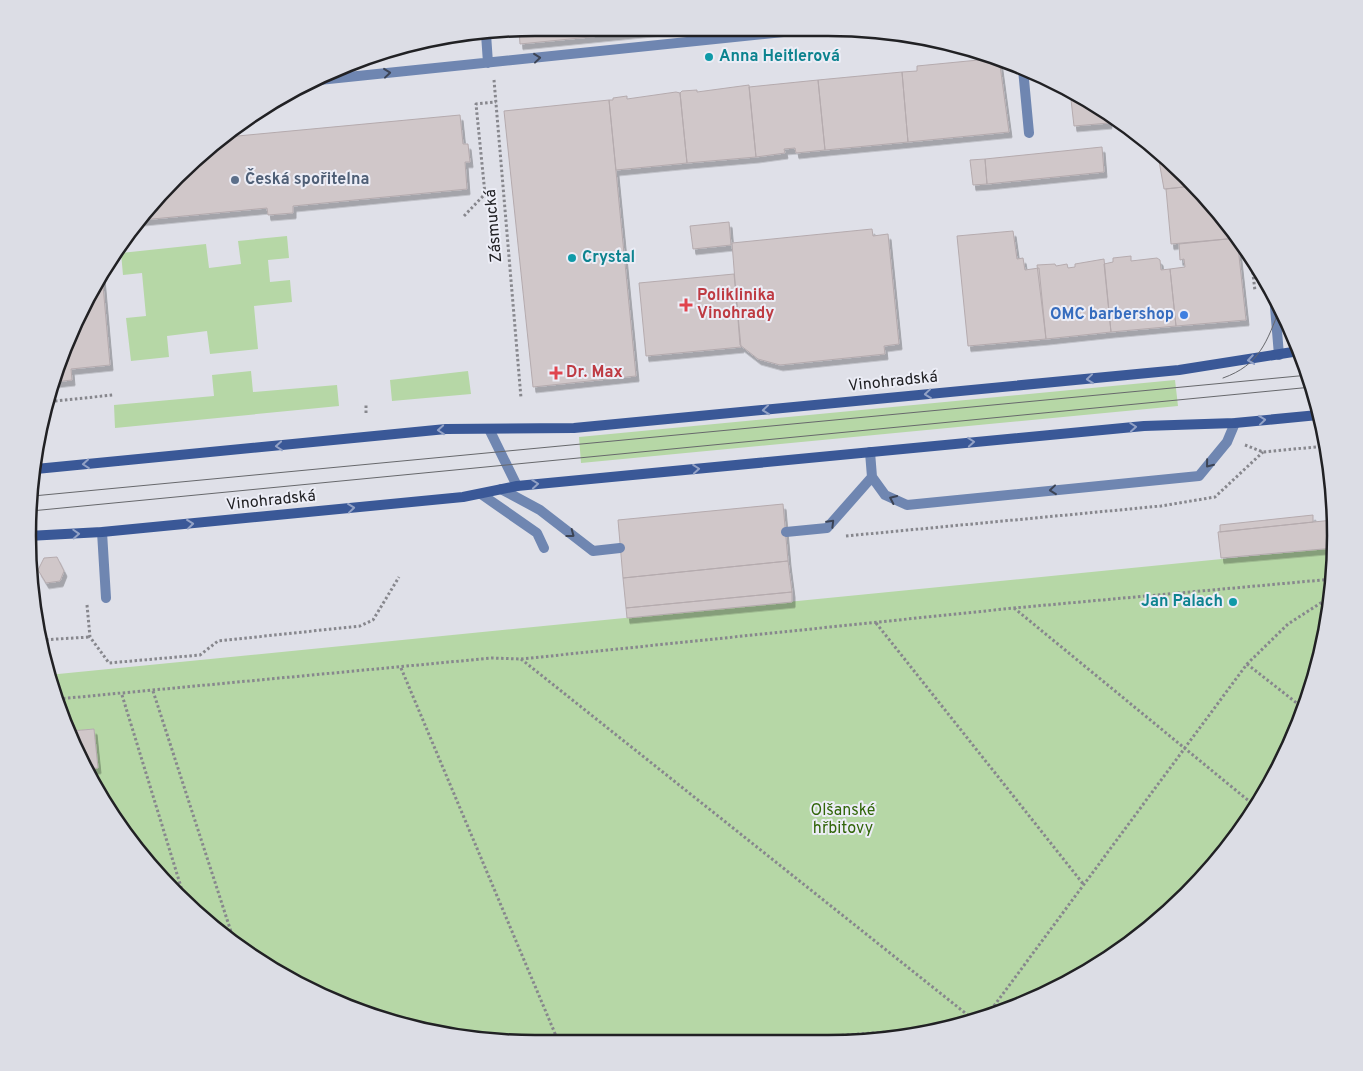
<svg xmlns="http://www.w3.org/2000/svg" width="1363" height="1071" font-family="Overpass,sans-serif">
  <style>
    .green { fill: #b6d7a6 }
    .building { fill: #d0c7c9; stroke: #b5abae; filter: url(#shadow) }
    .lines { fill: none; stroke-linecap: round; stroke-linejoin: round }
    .path { stroke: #87878d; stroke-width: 3; stroke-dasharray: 2.5 2.5; stroke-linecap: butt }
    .service { stroke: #6f86b1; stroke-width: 10 }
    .minor { stroke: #6f86b1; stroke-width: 10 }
    .tertiary { stroke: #6f86b1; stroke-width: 10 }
    .secondary { stroke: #3a5897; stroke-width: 10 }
    .tram { stroke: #67686c; stroke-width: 1 }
    .oneway { stroke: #3c4455 }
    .oneway2 { stroke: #93a2c6 }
    .culture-dot { fill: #0f9aa8; stroke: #ecedf6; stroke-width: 2 }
    .service-dot { fill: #5c6f8a; stroke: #ecedf6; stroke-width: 2 }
    .health-dot { fill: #e0444e; stroke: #ecedf6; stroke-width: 2 }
    .shop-dot { fill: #3f7fe0; stroke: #ecedf6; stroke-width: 2 }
    .labels { text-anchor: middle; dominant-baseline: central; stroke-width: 4; stroke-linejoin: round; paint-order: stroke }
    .culture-label { font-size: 16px; font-weight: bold; fill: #0d838f; stroke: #ecedf6; text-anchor: start }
    .service-label { font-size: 16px; font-weight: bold; fill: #4e5e75; stroke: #ecedf6; text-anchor: start }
    .street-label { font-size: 16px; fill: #212124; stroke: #ecedf6 }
    .health-label { font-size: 16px; font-weight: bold; fill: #be3a42; stroke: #ecedf6; text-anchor: start }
    .shop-label { font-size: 16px; font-weight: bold; fill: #366cbe; stroke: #ecedf6; text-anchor: end }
    .park-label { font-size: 16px; fill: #316509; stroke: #ecedf6 }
    .rim { fill: none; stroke: #212124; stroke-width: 2.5 }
  </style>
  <defs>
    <filter id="shadow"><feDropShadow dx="3" dy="5.5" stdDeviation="0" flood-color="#0004"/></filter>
  </defs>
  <rect width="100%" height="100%" fill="#dfe0e8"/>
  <path class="green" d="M466,37L465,42L394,49L404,45Z
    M287,236L289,258L268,260L270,282L290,280L292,302L254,306L258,349L210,354L207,331L167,336L169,357L131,361L126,318L146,316L142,273L123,275L121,253L206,244L209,268L241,264L238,241Z
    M251,371L253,392L337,385L339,406L115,428L114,405L214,396L212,375Z
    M468,371L471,394L392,401L390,380Z
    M1175,380L1178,406L581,463L579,437Z
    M1334,548V569L1318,667L1283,760L1230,845L1162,918L1081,976L959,1026L861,1042L535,1043L437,1034L341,1005L226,939L153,870L95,789L87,769L98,767L94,729L71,731L48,675Z"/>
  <path class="building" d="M536,28H619L620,34L520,44L519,30Z
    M619,28H679L620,34Z
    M999,58L1009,132L908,142L902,72L917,71V66Z
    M902,72L908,142L825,150L818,80Z
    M818,80L825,150L796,153L795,148L784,149L785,153L756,157L749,87Z
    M749,85L756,157L687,163L680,93L682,91L697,90V92Z
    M1070,91L1082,96L1112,117L1108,118L1109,123L1074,126Z
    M676,92L680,93L687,163L616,170L609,100H613V98L627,96V99Z
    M609,100L636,376L533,387L504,111Z
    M460,115L463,144H468L470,162H465L467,189L293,206V213L268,215L267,208L142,220L176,176L227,137Z
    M1102,147L1104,172L987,184L985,159Z
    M1157,150L1162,153L1193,186L1164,189Z
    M985,159L987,184L973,185L970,160Z
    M1193,186L1230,226L1237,238L1171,244L1166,189Z
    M729,222L731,245L693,249L690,226Z
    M872,229L873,236L888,234L899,344L884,346L885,354L780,365L758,359L740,345L732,243Z
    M1013,231L1017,259L1023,258L1025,270L1039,268L1046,339L968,346L957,236Z
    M1237,238L1246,320L1176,326L1170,269L1185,267L1184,259L1180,260L1179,244Z
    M1131,256V261L1157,258L1160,260L1161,270L1170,269L1176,326L1111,332L1104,264L1113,262V258Z
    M1104,259L1111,332L1046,339L1037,265L1055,264L1056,266L1067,264L1068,268L1075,267V264Z
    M102,274L110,365L71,369L72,380L54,382L96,281Z
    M734,274L741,347L646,356L639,283Z
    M783,504L788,561L623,578L618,520Z
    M1313,515V522L1220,532V525Z
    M1333,520L1334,548L1221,558L1218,532Z
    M57,557L64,571L60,581L46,583L38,570L44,558Z
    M788,561L792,592L626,608L623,578Z
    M792,592V602L627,618L626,608Z
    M94,729L98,768L87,769L71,731Z"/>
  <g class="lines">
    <path class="path" d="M494,80L521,398
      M464,216L485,194L476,104L496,102
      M1251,257L1255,291
      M45,402L113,395
      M366,413V404
      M1245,445L1263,452L1326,446
      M846,536L1161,506L1215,497L1263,452
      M87,605L90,637L109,663L200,655L218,641L360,626L373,620L399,577
      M1014,608L1255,806
      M876,623L1084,885
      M41,640L90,637
      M521,659L974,1020
      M1247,664L1303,708
      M401,668L559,1043
      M153,691L235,944
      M122,695L185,900
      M58,699L492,658L521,659L1014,608L1333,579
      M988,1014L1247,664L1288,624L1330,597
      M737,1043L955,1027"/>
    <path class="service" d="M1023,69L1029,133
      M872,477L885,495L907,505L1199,476L1227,442L1235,423
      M501,489L540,510L593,551L620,548
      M481,494L537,533L544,548
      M102,532L106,598
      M786,532L827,528L872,477L870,452"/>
    <path class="minor" d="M486,34L488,63
      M319,80L822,28
      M1274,295L1279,355"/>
    <path class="tertiary" d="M489,429L517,486"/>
    <path class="secondary" d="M36,469L446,429L574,428L1179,370L1299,351
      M28,536L102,532L463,497L517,486L1144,426L1235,423L1318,415"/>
    <path class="tram" d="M1223,378C1260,365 1267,341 1280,308
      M33,496L1309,375
      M31,511L1312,387"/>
  </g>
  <defs><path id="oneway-chevron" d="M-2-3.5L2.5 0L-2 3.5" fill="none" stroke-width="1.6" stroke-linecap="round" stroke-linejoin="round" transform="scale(1.25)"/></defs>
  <g class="oneway">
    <use href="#oneway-chevron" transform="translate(537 58) rotate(-6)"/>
    <use href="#oneway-chevron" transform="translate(387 73) rotate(-6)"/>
    <use href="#oneway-chevron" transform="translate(1209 464) rotate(129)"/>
    <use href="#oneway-chevron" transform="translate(1053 490) rotate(174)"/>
    <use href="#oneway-chevron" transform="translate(893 499) rotate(-155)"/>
    <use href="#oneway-chevron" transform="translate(831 523) rotate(-45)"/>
    <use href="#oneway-chevron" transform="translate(571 534) rotate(37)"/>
  </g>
  <g class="oneway2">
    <use href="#oneway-chevron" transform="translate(1251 360) rotate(171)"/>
    <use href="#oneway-chevron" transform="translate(1090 379) rotate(174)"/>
    <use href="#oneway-chevron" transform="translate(928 394) rotate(174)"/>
    <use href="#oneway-chevron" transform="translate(766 410) rotate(174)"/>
    <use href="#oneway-chevron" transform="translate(1262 420) rotate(-6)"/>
    <use href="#oneway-chevron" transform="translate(1133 427) rotate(-5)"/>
    <use href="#oneway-chevron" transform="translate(441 430) rotate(175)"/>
    <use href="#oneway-chevron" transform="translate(971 442) rotate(-5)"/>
    <use href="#oneway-chevron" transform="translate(279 446) rotate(175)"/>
    <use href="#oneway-chevron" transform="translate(86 464) rotate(175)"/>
    <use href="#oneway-chevron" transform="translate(696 469) rotate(-5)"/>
    <use href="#oneway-chevron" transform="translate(535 484) rotate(-5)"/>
    <use href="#oneway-chevron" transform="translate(351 508) rotate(-6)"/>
    <use href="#oneway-chevron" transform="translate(190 524) rotate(-6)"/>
    <use href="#oneway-chevron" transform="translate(76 534) rotate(-3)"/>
  </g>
  <g class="culture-dot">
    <circle cx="709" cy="57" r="5"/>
    <circle cx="572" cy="258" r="5"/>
    <circle cx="1233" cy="602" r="5"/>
  </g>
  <circle class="service-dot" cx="235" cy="180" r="5"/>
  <g class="health-dot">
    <path d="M683.5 297.5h5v5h5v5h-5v5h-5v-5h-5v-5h5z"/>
    <path d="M553.5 365.5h5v5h5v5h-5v5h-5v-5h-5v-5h5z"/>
  </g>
  <circle class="shop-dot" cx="1184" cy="315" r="5"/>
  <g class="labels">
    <g class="culture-label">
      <text x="719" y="57">Anna Heitlerová</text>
      <text x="582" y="258">Crystal</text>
      <text x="1223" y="602" text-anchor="end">Jan Palach</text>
    </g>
    <g class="service-label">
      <text x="245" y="180">Česká spořitelna</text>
    </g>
    <g class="street-label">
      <text transform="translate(494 226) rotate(-95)">Zásmucká</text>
      <text transform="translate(893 382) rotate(-6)">Vinohradská</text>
      <text transform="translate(271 501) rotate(-6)">Vinohradská</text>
    </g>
    <g class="health-label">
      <text x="697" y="296">Poliklinika<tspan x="697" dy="18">Vinohrady</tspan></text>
      <text x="566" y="373">Dr. Max</text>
    </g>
    <g class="shop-label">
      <text x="1174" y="315">OMC barbershop</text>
    </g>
    <g class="park-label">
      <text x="843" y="811">Olšanské<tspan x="843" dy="18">hřbitovy</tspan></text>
    </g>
  </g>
  <path d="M0 0H1363V1071H0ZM535 36H828A499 499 0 0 1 1327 535V536A499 499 0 0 1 828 1035H535A499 499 0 0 1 36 536V535A499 499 0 0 1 535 36Z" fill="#dcdde5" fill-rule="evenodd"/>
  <path class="rim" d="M535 36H828A499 499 0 0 1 1327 535V536A499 499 0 0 1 828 1035H535A499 499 0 0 1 36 536V535A499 499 0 0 1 535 36Z"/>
</svg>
